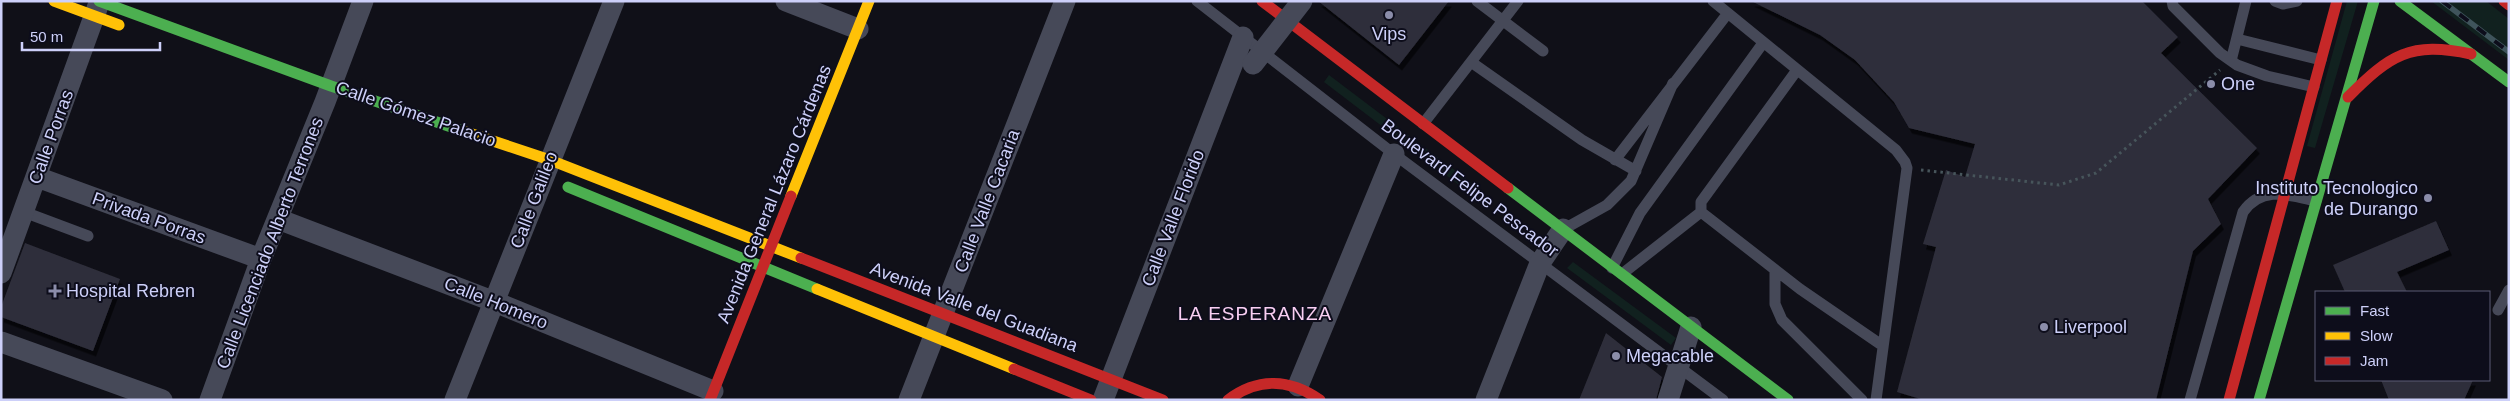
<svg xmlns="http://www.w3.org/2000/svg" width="2510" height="401" font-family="Helvetica,sans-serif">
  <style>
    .green { fill: #11211f }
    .building { fill: #2e2e3a; filter: url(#shadow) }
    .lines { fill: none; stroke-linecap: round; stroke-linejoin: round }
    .path { stroke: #47555b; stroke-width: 3; stroke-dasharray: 2.5 4; stroke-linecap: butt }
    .lane { stroke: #464958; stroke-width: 11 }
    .street { stroke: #464958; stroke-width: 21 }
    .fast { stroke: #4caf50; stroke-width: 11 }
    .slow { stroke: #ffc107; stroke-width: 11 }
    .jam { stroke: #c62828; stroke-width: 11 }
    .rail-casing { stroke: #3f545c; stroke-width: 5.5 }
    .rail { stroke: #0d0d1b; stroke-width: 4; stroke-dasharray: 11; stroke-linecap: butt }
    .street-bridge { stroke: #464958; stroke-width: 21 }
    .poi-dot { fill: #8b8daa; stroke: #0d0d1b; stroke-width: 2 }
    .labels { text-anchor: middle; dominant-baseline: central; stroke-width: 4; stroke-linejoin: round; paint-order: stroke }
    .poi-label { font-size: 18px; fill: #cdd0f9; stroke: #0d0d1b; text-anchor: start }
    .street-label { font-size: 18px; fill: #cdd0f9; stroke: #0d0d1b }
    .neighbourhood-label { font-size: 19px; letter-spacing: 1px; fill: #f9cff2; stroke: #0d0d1b }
  </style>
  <defs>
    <filter id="shadow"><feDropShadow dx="3" dy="5.5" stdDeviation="0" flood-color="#0009"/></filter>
  </defs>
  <rect width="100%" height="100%" fill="#101018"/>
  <path class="green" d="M2347,1H2358L2315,148L2307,146Z
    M2431,1H2486L2509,19V60Z
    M1329,75L1473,184L1467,191L1324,82Z
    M1573,262L1676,338L1671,345L1567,268Z"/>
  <path class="building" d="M1318,1H1449L1399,65Z
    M1751,1H2142L2178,37L2161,53L2257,148L2208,199L2221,224L2193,251L2156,400H1924L1897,392L1936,247L1923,244L1946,170L1965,177L1975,144L1909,128L1894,102L1855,60L1820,35Z
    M2436,221L2449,250L2397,272L2407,292H2345L2333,265Z
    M25,243L120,279L93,351L1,317V307Z
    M1606,333L1662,377L1656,400H1579Z
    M2381,380H2473L2464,400H2389Z"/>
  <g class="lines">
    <path class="path" d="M1921,170L2059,185L2096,173L2220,70"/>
    <path class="lane" d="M1197,1L1394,154L1723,400
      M1477,1L1543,51
      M1713,1L1896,150L1905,162L1907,168L1876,400
      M2172,1L2173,6L2220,53L2237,65L2267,76L2314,87
      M2275,1L2283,4L2297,1
      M2237,39L2321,60
      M2231,61L2246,1
      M1471,62L1582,140L1636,171
      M1797,70L1701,202V212L1800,289L1883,346
      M1423,124L1518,1
      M1615,160L1728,13
      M24,212L88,236
      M1564,229L1607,205L1631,181L1673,83
      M1612,268L1640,213L1763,43
      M1775,271V304L1782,320L1862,400
      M1622,274L1701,212
      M2498,310L2509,290
      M2190,400L2243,212C2262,185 2289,195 2316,201"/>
    <path class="street" d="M786,1L858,29
      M37,177L261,259
      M278,219L495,302L713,391
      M1,273L99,3
      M1,342L162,400
      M1298,386L1394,154
      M210,400L261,259L325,102L363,1
      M455,400L614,1
      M909,400L1065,1
      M1103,400L1243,37
      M1486,400L1540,263L1563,229
      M1668,400L1691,327"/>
    <path class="fast" d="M99,1L331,86L463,131
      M2400,1L2509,82
      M568,187L817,289
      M1508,188L1788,400
      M2259,400L2374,1"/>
    <path class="slow" d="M54,1L119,25
      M463,131L550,160L801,258
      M791,196L869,1
      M817,289L1014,369"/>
    <path class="jam" d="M1262,1L1508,188
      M2504,1L2509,5
      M2348,97C2390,55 2410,41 2471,54
      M801,258L1163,400
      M1014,369L1091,400
      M710,400L791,196
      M1228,400C1258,377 1290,379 1320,400
      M2229,400L2337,1"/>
    <g class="rail-casing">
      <path id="rail" d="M2442,1L2509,52"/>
    </g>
    <use href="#rail" class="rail"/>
    <path class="street-bridge" d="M1253,64L1302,1"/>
  </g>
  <g class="poi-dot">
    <circle cx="1389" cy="15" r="5"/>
    <circle cx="2211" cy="84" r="5"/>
    <circle cx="2428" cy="198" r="5"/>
    <path d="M52.5 283.5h5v5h5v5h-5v5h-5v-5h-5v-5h5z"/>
    <circle cx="2044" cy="327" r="5"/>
    <circle cx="1616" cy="356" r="5"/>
  </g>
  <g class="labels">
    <g class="poi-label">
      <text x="1389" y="34" text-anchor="middle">Vips</text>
      <text x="2221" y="84">One</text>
      <text x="2418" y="188" text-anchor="end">Instituto Tecnologico<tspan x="2418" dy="21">de Durango</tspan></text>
      <text x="66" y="291">Hospital Rebren</text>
      <text x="2054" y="327">Liverpool</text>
      <text x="1626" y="356">Megacable</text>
    </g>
    <g class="street-label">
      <text transform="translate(416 114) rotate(19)">Calle Gómez Palacio</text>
      <text transform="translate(51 137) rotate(-70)">Calle Porras</text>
      <text transform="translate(1470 188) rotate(37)">Boulevard Felipe Pescador</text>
      <text transform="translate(774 194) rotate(-68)">Avenida General Lázaro Cárdenas</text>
      <text transform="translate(534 200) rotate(-69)">Calle Galileo</text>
      <text transform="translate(987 201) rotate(-69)">Calle Valle Cacaria</text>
      <text transform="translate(149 218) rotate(20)">Privada Porras</text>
      <text transform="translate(1173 218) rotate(-69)">Calle Valle Florido</text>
      <text transform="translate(270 243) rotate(-69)">Calle Licenciado Alberto Terrones</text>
      <text transform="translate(496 303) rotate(22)">Calle Homero</text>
      <text transform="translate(974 307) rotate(21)">Avenida Valle del Guadiana</text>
    </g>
    <g class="neighbourhood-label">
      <text x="1255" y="313">LA ESPERANZA</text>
    </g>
  </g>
  <rect width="2510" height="401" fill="none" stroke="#cdd0f9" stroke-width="5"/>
  <rect x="2315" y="291" width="175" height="90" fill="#0d0d1b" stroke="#5a5b74"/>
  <rect x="2325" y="307" width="25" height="8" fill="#4caf50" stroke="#5a5b74"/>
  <text x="2360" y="316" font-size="15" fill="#cdd0f9">Fast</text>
  <rect x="2325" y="332" width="25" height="8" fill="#ffc107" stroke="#5a5b74"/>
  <text x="2360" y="341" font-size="15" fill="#cdd0f9">Slow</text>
  <rect x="2325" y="357" width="25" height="8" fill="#c62828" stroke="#5a5b74"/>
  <text x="2360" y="366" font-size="15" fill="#cdd0f9">Jam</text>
  <path d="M22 42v8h138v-8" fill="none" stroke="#cdd0f9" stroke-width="2.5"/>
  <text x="30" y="42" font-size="15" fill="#cdd0f9" stroke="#0d0d1b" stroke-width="4" paint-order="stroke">50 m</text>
</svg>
